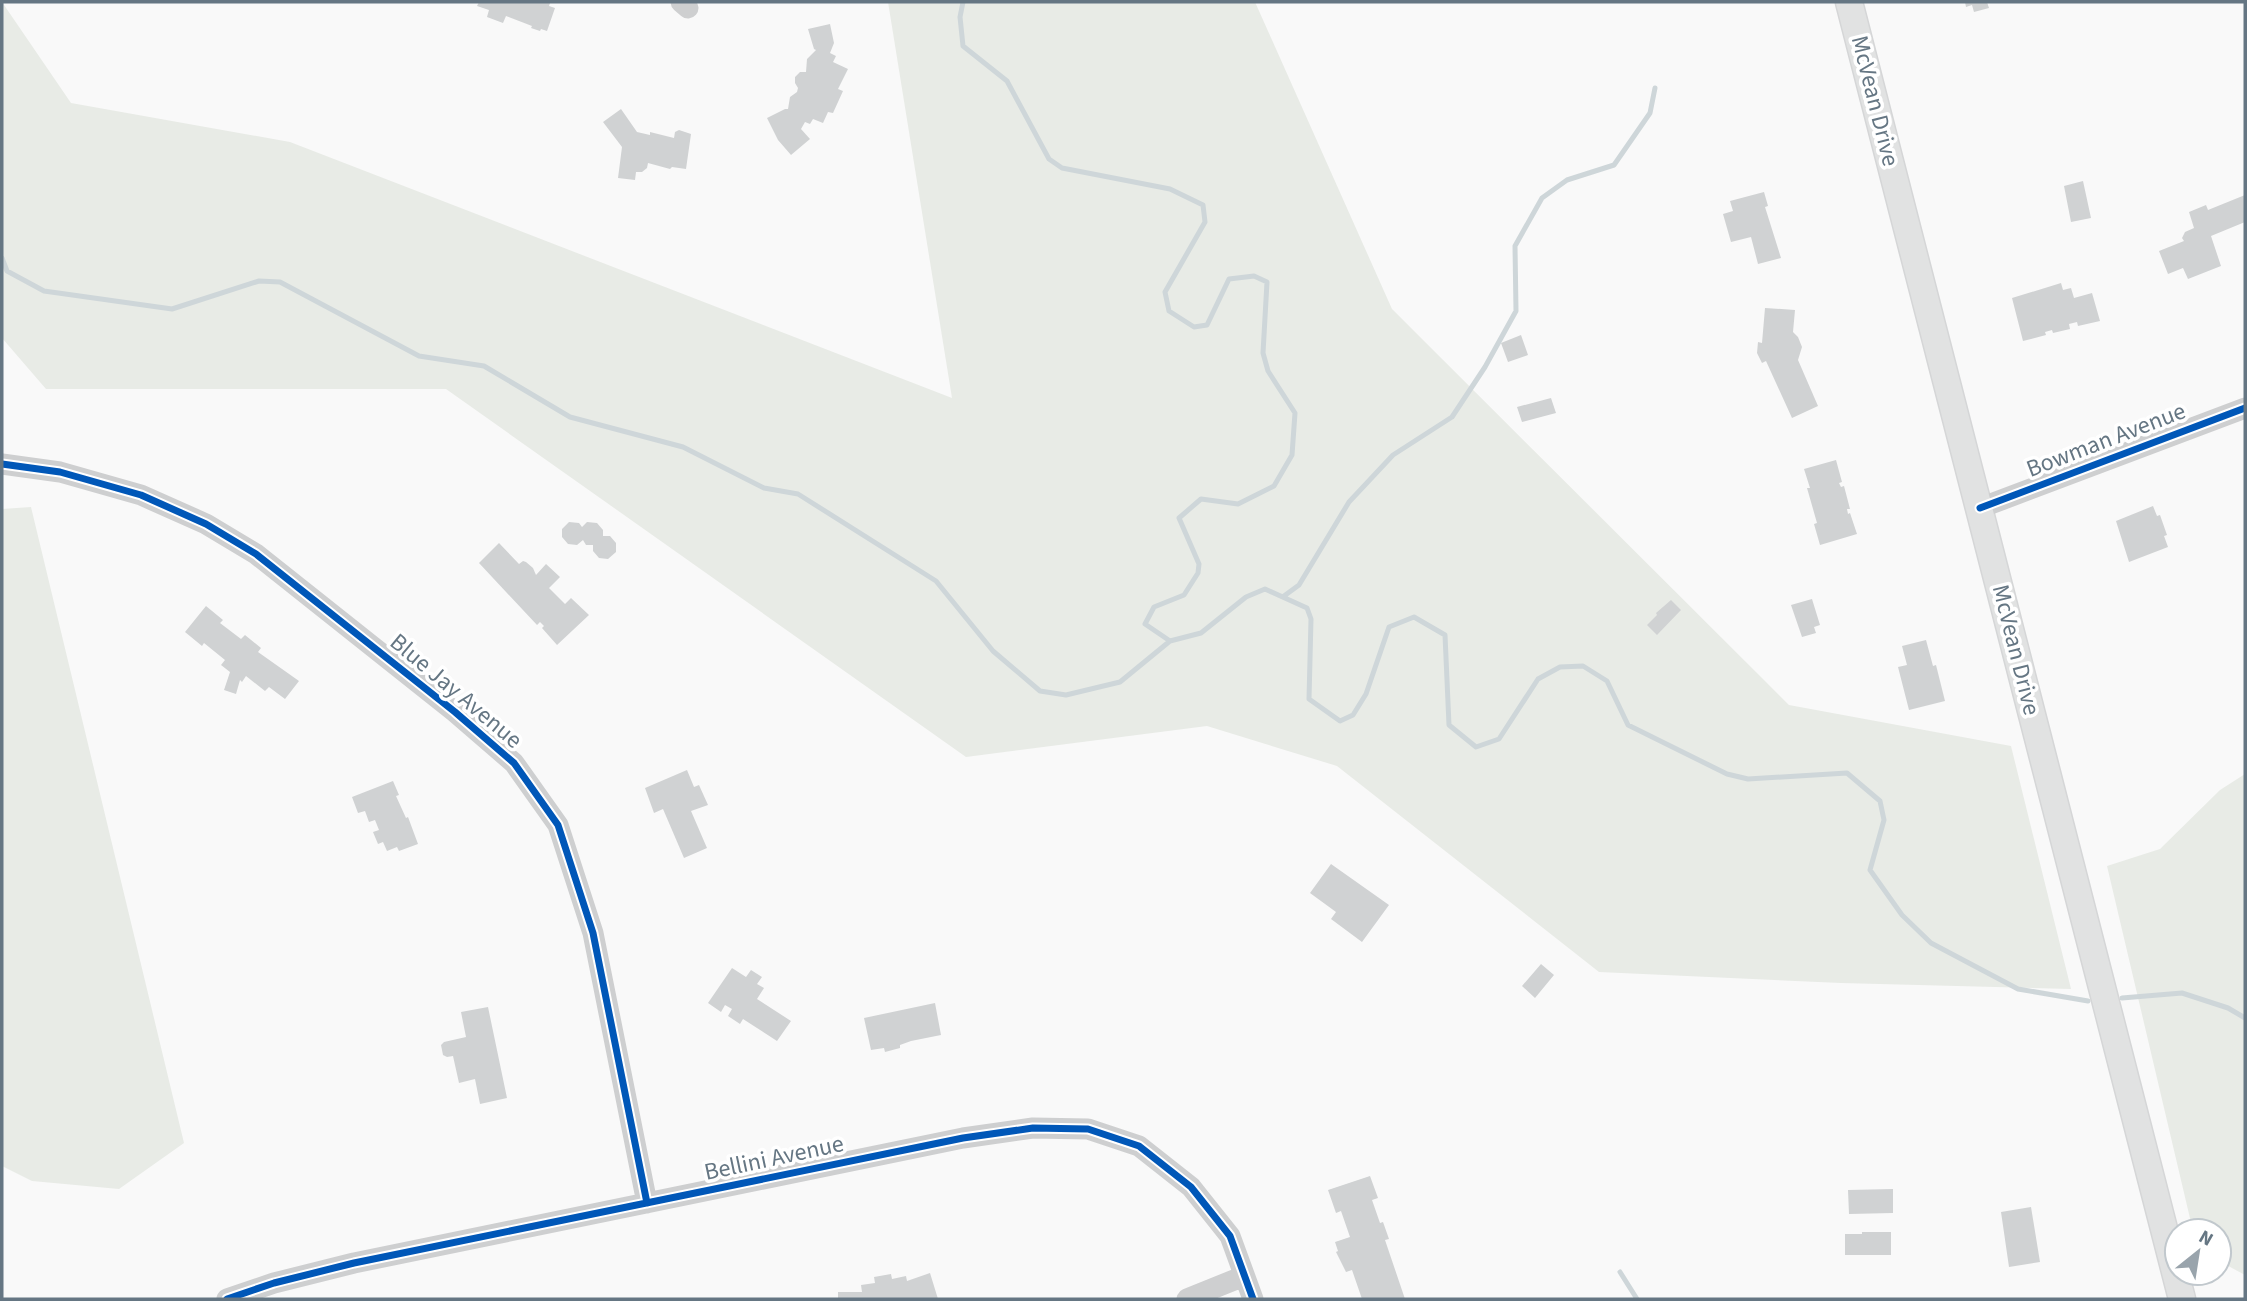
<svg xmlns="http://www.w3.org/2000/svg" width="2247" height="1301" font-family="'Source Sans 3',sans-serif">
  <style>
    .green { fill: #e8ebe6 }
    .lines { fill: none; stroke-linecap: round; stroke-linejoin: round }
    .stream { stroke: #ced6d9; stroke-width: 5 }
    .building { fill: #d0d2d3 }
    .major-casing { stroke: #d5d6d7; stroke-width: 29 }
    .minor { stroke: #cecfd0; stroke-width: 21 }
    .major { stroke: #e1e2e2; stroke-width: 26 }
    .cycleway-casing { stroke: #fff; stroke-width: 11 }
    .cycleway { stroke: #0057b8; stroke-width: 7 }
    .labels { text-anchor: middle; dominant-baseline: central; stroke-width: 7; stroke-linejoin: round; paint-order: stroke }
    .street-label { font-size: 24px; fill: #657683; stroke: #fff }
  </style>
  <rect width="100%" height="100%" fill="#f9f9f9"/>
  <path class="green" d="M2,2L71,103L290,142L952,398L888,2H1255L1392,309L1789,705L2011,746L2071,989L1841,983L1599,972L1337,766L1207,726L966,757L446,389H46L2,338Z
    M31,507L184,1143L119,1189L32,1181L2,1166V509Z
    M2245,774V1275L2219,1261V1231H2193L2107,866L2160,849L2220,790Z"/>
  <g class="lines">
    <path class="stream" d="M963,2L960,17L963,46L1007,81L1049,159L1062,168L1170,189L1203,205L1205,222L1165,292L1169,311L1194,327L1207,325L1229,279L1254,276L1267,282L1263,353L1268,371L1295,413L1292,455L1274,486L1238,504L1201,499L1179,518L1199,564L1198,573L1184,595L1154,607L1145,624L1170,641
      M2,258L7,271L44,291L172,309L259,281L280,282L419,356L484,366L570,417L683,447L764,488L798,494L936,581L993,651L1040,691L1066,695L1120,682L1170,641L1201,633L1246,597L1265,589L1307,608L1311,619L1309,699L1340,721L1353,715L1366,694L1389,627L1414,617L1445,635L1449,725L1476,747L1499,739L1538,679L1560,667L1583,666L1607,681L1628,725L1727,774L1748,779L1847,773L1880,801L1884,820L1870,870L1902,915L1931,943L2018,989L2088,1001
      M1284,596L1299,585L1349,502L1393,455L1452,417L1485,367L1516,311L1515,246L1542,198L1567,180L1614,165L1650,113L1655,88
      M2122,998L2182,993L2228,1008L2245,1018
      M1620,1272L1637,1299"/>
  </g>
  <path class="building" d="M479,2H546L550,3L549,6L555,8L547,31L541,29L540,31L531,28L532,26L506,16L503,23L487,17L489,10L477,6Z
    M1965,2H1987L1989,8L1974,12L1972,5L1966,7Z
    M830,24L834,43L830,53L836,56L833,62L848,69L838,89L843,91L833,113L828,112L823,123L813,119L810,124L805,122L801,129L810,139L791,155L778,140L767,118L785,109H788L790,97L797,92L798,88L795,83V77L800,72H806L807,59L816,50L814,49L808,29Z
    M621,109L637,132L650,135V132L674,138L675,132L679,130L691,134L686,169L672,167L670,169L648,163L647,168L642,172H636L635,180L618,178L622,147L603,122Z
    M2083,181L2091,218L2071,222L2064,186Z
    M1764,192L1768,206L1765,207L1781,258L1758,264L1751,237L1731,242L1723,214L1733,211L1730,201Z
    M2245,195V222L2211,236L2221,266L2188,279L2183,268L2168,274L2159,251L2184,241L2182,238L2185,232L2194,228L2189,212L2206,205L2208,210Z
    M2061,283L2063,290L2071,288L2074,298L2092,293L2100,321L2078,326L2077,322L2069,324L2070,329L2053,333L2052,330L2045,332L2046,335L2023,341L2012,298Z
    M1765,308L1795,310L1793,332L1798,337L1802,347L1798,360L1818,406L1792,418L1766,361L1762,363L1757,353L1758,342L1762,343Z
    M1521,335L1528,355L1508,362L1501,343Z
    M1551,398L1556,413L1522,422L1517,407Z
    M1836,460L1842,482L1839,483L1841,487L1844,486L1850,509H1847L1848,514L1850,513L1857,534L1820,545L1814,524L1817,523L1807,488H1810L1804,469Z
    M2153,506L2157,516L2160,515L2167,535L2164,536L2168,547L2129,562L2116,521Z
    M569,522L579,523L582,527L587,522L597,523L603,530V536H610L616,543V552L608,559L599,558L593,551V545H586L583,540L577,545L568,544L562,537V529Z
    M499,543L519,564L523,561L526,562L533,568L536,575L546,564L560,577L549,588L565,604L571,598L589,615L557,645L542,628L544,626L540,622L537,625L479,563Z
    M1812,599L1820,625L1814,627L1816,633L1802,637L1791,605Z
    M1671,600L1681,610L1657,635L1647,625L1657,615L1656,613Z
    M206,606L223,620L220,623L241,639L245,635L261,648L258,652L299,681L285,699L269,687L265,691L246,676L242,682L240,680L236,694L224,690L230,672L221,665L225,660L204,643L202,646L185,632Z
    M1926,640L1933,666L1936,665L1945,701L1909,710L1898,667L1907,665L1902,646Z
    M687,770L694,787L699,785L708,805L691,811L707,848L684,858L663,809L654,813L645,788Z
    M393,781L399,795L396,796L406,818L408,817L418,844L399,851L397,847L387,851L383,842L378,844L373,832L379,830L375,820L369,822L365,811L358,813L352,797Z
    M1331,864L1389,905L1362,942L1331,919L1336,912L1310,893Z
    M1541,964L1554,975L1535,998L1522,986Z
    M732,968L746,977L751,970L762,977L757,984L764,988L757,999L791,1021L777,1041L743,1019L740,1024L728,1016L732,1009L725,1005L721,1012L708,1003Z
    M935,1003L941,1035L911,1041L900,1045V1048L885,1052L884,1048L871,1050L864,1018Z
    M488,1007L507,1098L480,1104L475,1079L459,1083L453,1056L447,1057L443,1055L441,1045L444,1042L466,1037L461,1012Z
    M1370,1176L1378,1198L1372,1200L1380,1223L1383,1222L1389,1239L1385,1240L1405,1299H1362L1352,1270L1346,1272L1336,1252L1338,1251L1335,1242L1350,1237L1341,1211L1336,1213L1328,1190Z
    M1893,1189V1213L1849,1214L1848,1190Z
    M2031,1207L2040,1262L2009,1267L2001,1212Z
    M1862,1232H1891V1255H1845V1234H1862Z
    M930,1273L938,1299H838V1292H862L861,1285L875,1283L874,1277L891,1274L892,1279L906,1276L907,1281Z"/>
  <g class="lines">
    <g class="major-casing">
      <path id="major" d="M1849,2L2182,1299"/>
    </g>
    <path class="minor" d="M681,2L688,8
      M2,464L60,472L141,495L206,524L256,554L455,712L514,763L558,825L593,933L647,1203
      M1980,508L2245,408
      M227,1299L274,1283L354,1263L963,1138L1033,1128L1088,1129L1139,1146L1191,1187L1230,1236L1253,1299
      M1187,1299L1244,1276"/>
    <use href="#major" class="major"/>
    <g class="cycleway-casing">
      <path id="cycleway" d="M2,464L60,472L141,495L206,524L256,554L455,712L514,763L558,825L593,933L647,1203
        M1980,508L2245,408
        M227,1299L274,1283L354,1263L963,1138L1033,1128L1088,1129L1139,1146L1191,1187L1230,1236L1253,1299"/>
    </g>
    <use href="#cycleway" class="cycleway"/>
  </g>
  <g class="labels">
    <g class="street-label">
      <text transform="translate(1875 101) rotate(76)">McVean Drive</text>
      <text transform="translate(2106 440) rotate(-21)">Bowman Avenue</text>
      <text transform="translate(2016 650) rotate(76)">McVean Drive</text>
      <text transform="translate(456 691) rotate(40)">Blue Jay Avenue</text>
      <text transform="translate(774 1158) rotate(-12)">Bellini Avenue</text>
    </g>
  </g>
  <rect width="2247" height="1301" fill="none" stroke="#657683" stroke-width="7"/>
  <g transform="translate(2198 1252) rotate(30)"><circle r="33" fill="#ffffff" stroke="#c1c8cd" stroke-width="2"/>
  <path d="M0-5L12 26L0 18L-12 26Z" fill="#99a4ac"/>
  <text y="-10" font-size="19" font-weight="bold" text-anchor="middle" fill="#657683">N</text>
  </g>
</svg>
